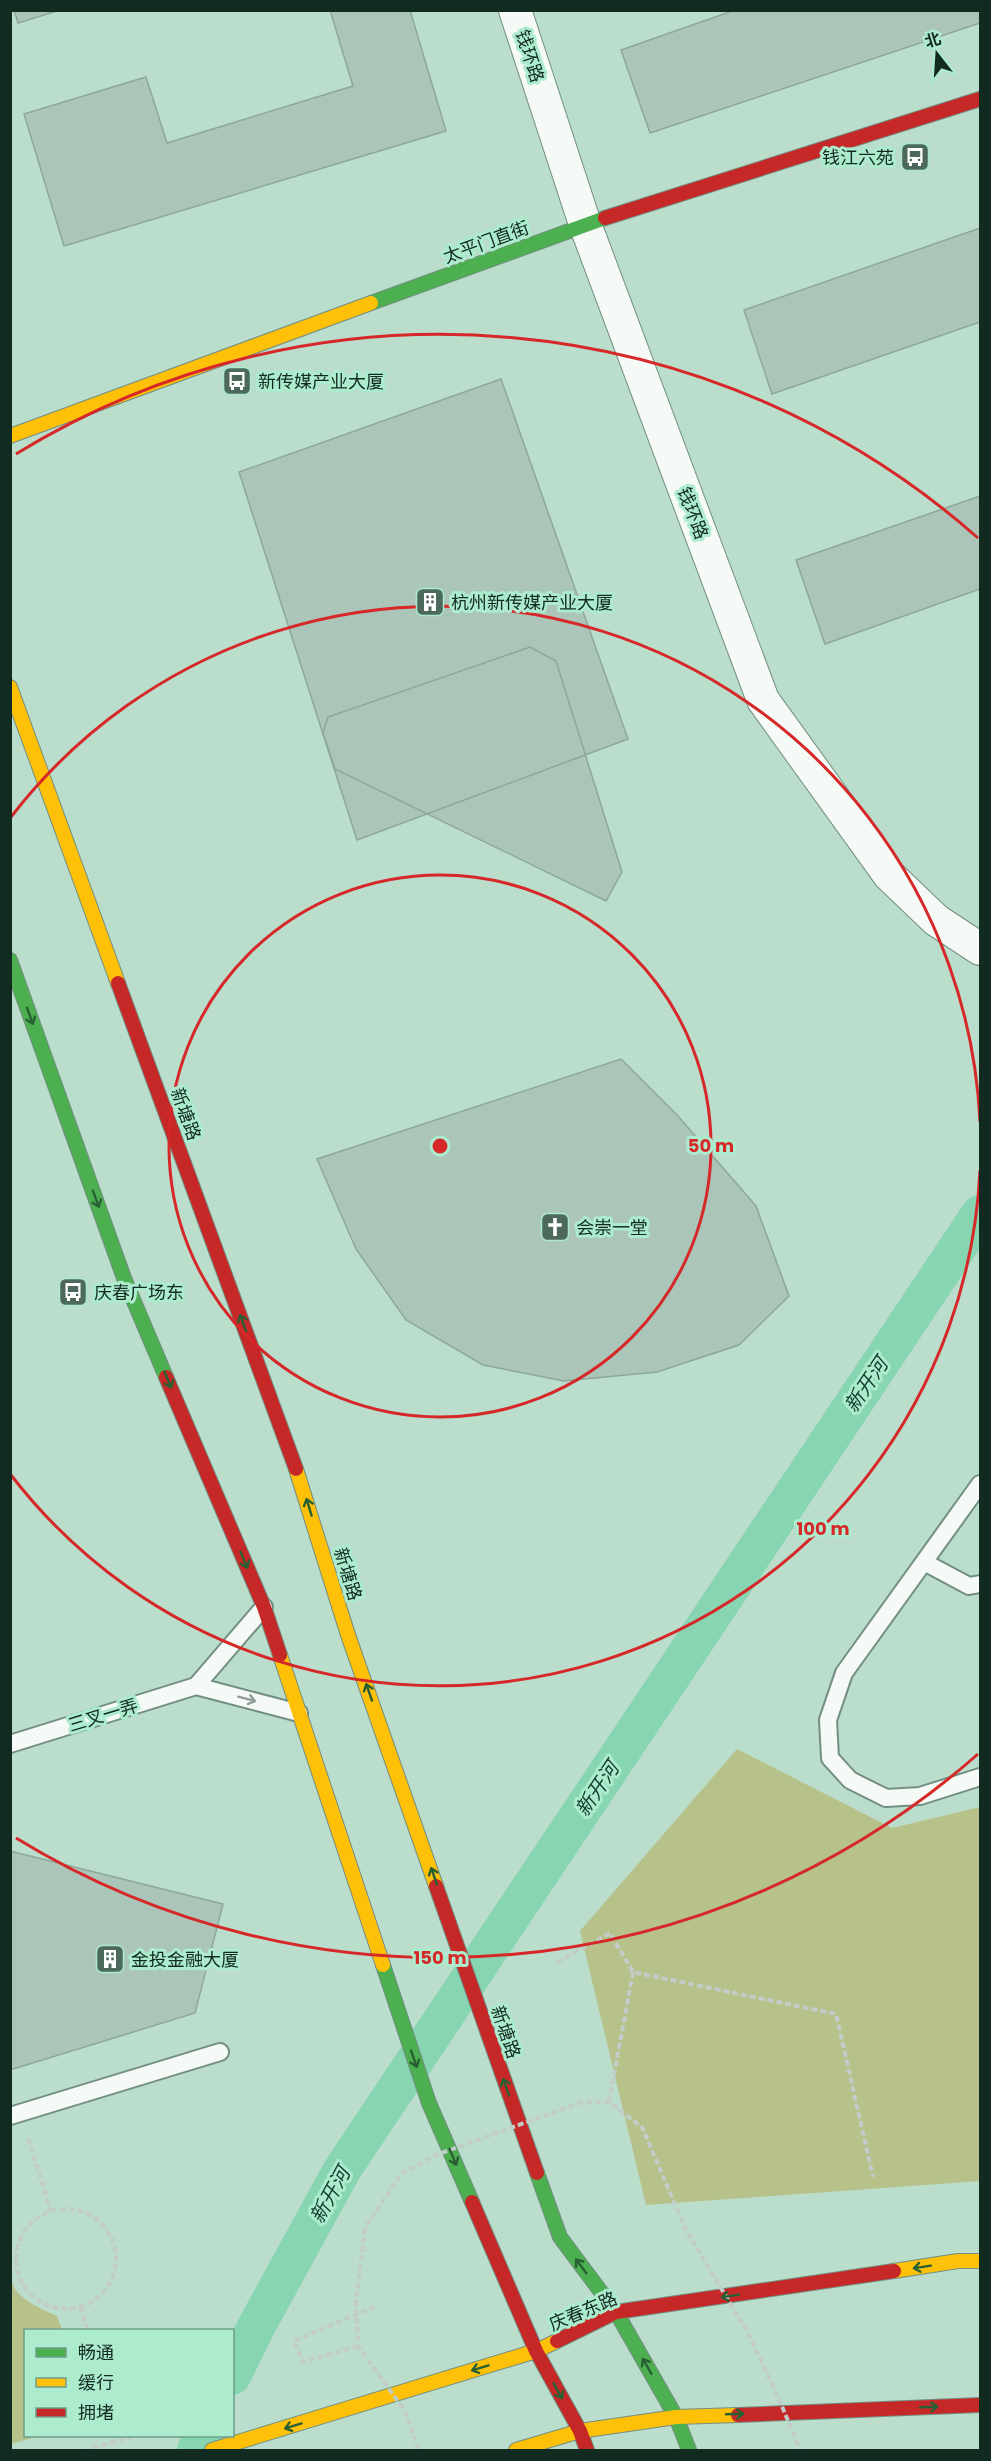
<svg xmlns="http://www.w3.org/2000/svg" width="991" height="2461" font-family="Poppins,'Noto Sans SC',sans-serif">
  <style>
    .green { fill: #b7c28b }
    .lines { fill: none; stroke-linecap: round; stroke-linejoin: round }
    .canal { stroke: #87d5b2; stroke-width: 38 }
    .building { fill: #abc6b9; stroke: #8da89b; stroke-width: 1.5 }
    .lane-casing { stroke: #738e82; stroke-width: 20 }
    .street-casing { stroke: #738e82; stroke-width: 34 }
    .fast-casing { stroke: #738e82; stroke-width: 16 }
    .slow-casing { stroke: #738e82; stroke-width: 16 }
    .jam-casing { stroke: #738e82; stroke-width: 16 }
    .path { stroke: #c2ccc8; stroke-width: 4; stroke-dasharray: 6 3; stroke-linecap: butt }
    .lane { stroke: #f5faf7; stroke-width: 16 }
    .street { stroke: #f5faf7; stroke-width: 32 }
    .fast { stroke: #4caf50; stroke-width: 14 }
    .slow { stroke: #ffc107; stroke-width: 14 }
    .jam { stroke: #c62828; stroke-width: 14 }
    .path-bridge { stroke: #c2ccc8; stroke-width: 4; stroke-dasharray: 6 3; stroke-linecap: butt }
    .oneway { stroke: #296033 }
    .oneway2 { stroke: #8f9d96 }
    .ring { fill: none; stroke: #d62828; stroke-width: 3 }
    .labels { text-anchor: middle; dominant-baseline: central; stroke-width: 6; stroke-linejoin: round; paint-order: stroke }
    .street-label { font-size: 18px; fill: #122b20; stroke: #acebcd }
    .poi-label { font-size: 18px; fill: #122b20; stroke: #acebcd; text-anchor: start }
    .water-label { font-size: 20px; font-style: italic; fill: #113c2b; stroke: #acebcd }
    .centre { fill: #d62828; stroke: #acebcd; stroke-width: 3 }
    .ring-label { font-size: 18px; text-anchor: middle; font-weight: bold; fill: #d62828; stroke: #acebcd; stroke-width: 6; stroke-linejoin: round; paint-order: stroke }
  </style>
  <rect width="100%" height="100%" fill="#baddcc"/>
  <path class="green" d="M737,1749L892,1828L980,1807V2181L646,2205L580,1931Z
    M11,2280C16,2299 40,2308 57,2316L62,2330H26V2436H39L11,2444Z"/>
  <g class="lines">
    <path class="canal" d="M232,2376L257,2325L342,2170L980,1214
      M196,2450L203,2436"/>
  </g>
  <path class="building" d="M14,10H60L18,23Z
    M330,10H410L446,131L64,246L24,114L146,77L167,143L353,86Z
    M735,10H980V23L650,133L621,50Z
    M980,228V322L772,394L744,310Z
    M501,379L628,739L357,840L239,472Z
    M980,496V589L825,644L796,560Z
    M530,647L556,661L622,872L606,901L335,769L323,733L328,717Z
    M621,1059L678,1116L756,1206L789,1296L739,1345L657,1372L564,1381L483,1365L406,1320L356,1249L317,1159Z
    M10,1851L223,1904L195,2013L10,2070Z"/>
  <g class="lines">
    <g class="lane-casing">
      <path id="lane" d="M980,1484L844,1673L828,1720L830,1758L850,1780L886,1798L920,1796L980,1777
        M924,1562L969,1586L980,1584
        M196,1686L299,1713
        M10,1744L196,1686L264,1607
        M10,2116L220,2052"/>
    </g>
    <g class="street-casing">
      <path id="street" d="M515,10L585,224L763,700L889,875L936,920L980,949"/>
    </g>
    <g class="fast-casing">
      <path id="fast" d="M371,303L605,218
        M10,960L124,1278L166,1377
        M383,1965L429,2103L472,2202
        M537,2173L560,2237L616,2312L676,2417L689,2450"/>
    </g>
    <g class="slow-casing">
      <path id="slow" d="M10,436L371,303
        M10,687L118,983
        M296,1469L348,1635L436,1886
        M280,1655L383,1965
        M894,2271L958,2261H980
        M212,2450L536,2351L557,2341
        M516,2450L580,2431L676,2417L738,2415"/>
    </g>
    <g class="jam-casing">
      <path id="jam" d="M605,218L980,99
        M118,983L296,1469
        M166,1377L264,1607L280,1655
        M436,1886L537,2173
        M472,2202L536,2351L580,2431L587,2450
        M557,2341L616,2312L894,2271
        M738,2415L980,2405"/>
    </g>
    <path class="path" d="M557,1962L610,1933L633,1972L836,2014L873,2177
      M609,2102L633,1972
      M28,2138L51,2211
      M16 2259a50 50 0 1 1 100 0a50 50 0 1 1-100 0Z
      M80,2307L88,2330
      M358,2346L303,2362L294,2341L376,2306
      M84,2450L135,2436"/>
    <use href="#lane" class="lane"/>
    <use href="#street" class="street"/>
    <use href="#fast" class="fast"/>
    <use href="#slow" class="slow"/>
    <use href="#jam" class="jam"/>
    <path class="path-bridge" d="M419,2450L405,2411L358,2346L356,2302L365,2228L401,2174L436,2155L579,2103L609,2102L642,2127L686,2230L748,2333L779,2399L800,2450"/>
  </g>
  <defs><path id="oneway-shaft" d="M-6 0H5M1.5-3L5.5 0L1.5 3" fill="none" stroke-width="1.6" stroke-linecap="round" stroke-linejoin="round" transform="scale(1.5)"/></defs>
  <g class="oneway">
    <use href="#oneway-shaft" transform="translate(30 1016) rotate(70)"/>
    <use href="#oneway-shaft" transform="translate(96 1199) rotate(70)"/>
    <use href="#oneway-shaft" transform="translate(243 1323) rotate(-110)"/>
    <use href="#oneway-shaft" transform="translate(168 1380) rotate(67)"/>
    <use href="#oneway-shaft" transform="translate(309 1507) rotate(-107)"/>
    <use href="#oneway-shaft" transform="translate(244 1560) rotate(67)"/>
    <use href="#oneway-shaft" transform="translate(369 1692) rotate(-109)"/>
    <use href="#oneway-shaft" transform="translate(434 1876) rotate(-109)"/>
    <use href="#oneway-shaft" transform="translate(414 2059) rotate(71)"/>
    <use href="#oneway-shaft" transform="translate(506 2087) rotate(-110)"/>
    <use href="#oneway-shaft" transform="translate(453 2157) rotate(67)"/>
    <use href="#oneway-shaft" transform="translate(581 2266) rotate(-127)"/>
    <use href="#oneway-shaft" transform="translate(922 2267) rotate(171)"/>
    <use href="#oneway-shaft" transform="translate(730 2296) rotate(171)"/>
    <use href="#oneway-shaft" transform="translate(647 2366) rotate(-120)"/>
    <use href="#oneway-shaft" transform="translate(480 2368) rotate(163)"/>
    <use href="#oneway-shaft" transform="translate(558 2391) rotate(61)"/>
    <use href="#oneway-shaft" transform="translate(929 2407) rotate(-2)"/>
    <use href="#oneway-shaft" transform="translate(735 2414) rotate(-2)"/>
    <use href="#oneway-shaft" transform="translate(293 2426) rotate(163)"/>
  </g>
  <use class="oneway2" href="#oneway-shaft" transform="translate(247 1699) rotate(15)"/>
  <g class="ring">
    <circle cx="440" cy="1146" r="271"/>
    <path d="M980 1170A541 541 0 0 1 11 1475M11 817A541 541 0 0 1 980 1122"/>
    <path d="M978 1754A812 812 0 0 1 16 1838M16 454A812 812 0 0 1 978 538"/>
  </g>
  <defs>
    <g id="bus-square" transform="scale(1.5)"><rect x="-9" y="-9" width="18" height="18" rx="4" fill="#4d695c" stroke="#acebcd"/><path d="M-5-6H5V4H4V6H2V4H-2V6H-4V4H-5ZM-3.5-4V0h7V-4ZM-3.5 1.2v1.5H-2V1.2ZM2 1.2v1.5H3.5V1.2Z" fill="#fff"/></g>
    <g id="building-square" transform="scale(1.5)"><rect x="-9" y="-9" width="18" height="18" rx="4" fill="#4d695c" stroke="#acebcd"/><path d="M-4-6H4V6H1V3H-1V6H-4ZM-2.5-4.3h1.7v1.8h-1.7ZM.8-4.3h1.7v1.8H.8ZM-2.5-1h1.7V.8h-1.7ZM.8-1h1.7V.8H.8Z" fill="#fff"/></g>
    <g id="church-square" transform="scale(1.5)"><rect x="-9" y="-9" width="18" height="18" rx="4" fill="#4d695c" stroke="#acebcd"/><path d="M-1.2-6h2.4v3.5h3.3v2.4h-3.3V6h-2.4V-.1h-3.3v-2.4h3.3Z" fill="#fff"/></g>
  </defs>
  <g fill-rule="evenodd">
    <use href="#bus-square" x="915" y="157"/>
    <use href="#bus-square" x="237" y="381"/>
    <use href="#building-square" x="430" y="602"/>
    <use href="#church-square" x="555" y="1227"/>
    <use href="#bus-square" x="73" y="1292"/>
    <use href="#building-square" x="110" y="1959"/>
  </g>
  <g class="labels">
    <g class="street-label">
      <text transform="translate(530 56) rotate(72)">钱环路</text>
      <text transform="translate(486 242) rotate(-20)">太平门直街</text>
      <text transform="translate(693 513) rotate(69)">钱环路</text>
      <text transform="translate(186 1114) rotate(70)">新塘路</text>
      <text transform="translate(348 1574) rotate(73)">新塘路</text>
      <text transform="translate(103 1715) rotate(-17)">三叉一弄</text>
      <text transform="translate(506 2032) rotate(71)">新塘路</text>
      <text transform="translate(583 2311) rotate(-23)">庆春东路</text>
    </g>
    <g class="poi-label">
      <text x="894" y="157" text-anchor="end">钱江六苑</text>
      <text x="258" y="381">新传媒产业大厦</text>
      <text x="451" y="602">杭州新传媒产业大厦</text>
      <text x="576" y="1227">会崇一堂</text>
      <text x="94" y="1292">庆春广场东</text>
      <text x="131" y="1959">金投金融大厦</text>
    </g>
    <g class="water-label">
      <text transform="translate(866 1385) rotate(-56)">新开河</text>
      <text transform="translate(597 1789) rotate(-56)">新开河</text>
      <text transform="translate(330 2195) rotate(-61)">新开河</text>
    </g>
  </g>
  <circle cx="440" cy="1146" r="9" class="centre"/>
  <g class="ring-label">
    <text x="711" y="1152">50 m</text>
    <text x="823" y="1535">100 m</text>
    <text x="440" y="1964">150 m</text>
  </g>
  <rect width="991" height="2461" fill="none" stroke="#122b20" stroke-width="24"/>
  <rect x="24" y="2329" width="210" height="108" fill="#acebcd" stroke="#6e9e88" stroke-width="1.5"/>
  <rect x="36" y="2348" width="30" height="9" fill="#4caf50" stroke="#6e9e88" stroke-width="1.5"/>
  <text x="78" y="2359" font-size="18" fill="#122b20">畅通</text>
  <rect x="36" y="2378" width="30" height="9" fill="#ffc107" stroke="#6e9e88" stroke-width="1.5"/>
  <text x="78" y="2389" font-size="18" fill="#122b20">缓行</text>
  <rect x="36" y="2408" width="30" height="9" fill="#c62828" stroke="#6e9e88" stroke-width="1.5"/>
  <text x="78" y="2419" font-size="18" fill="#122b20">拥堵</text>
  <g transform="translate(937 54) rotate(343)" stroke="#acebcd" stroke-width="4.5" paint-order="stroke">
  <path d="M0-4.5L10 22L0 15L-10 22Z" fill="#122b20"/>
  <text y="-9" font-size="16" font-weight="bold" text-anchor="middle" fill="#122b20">北</text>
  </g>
</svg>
